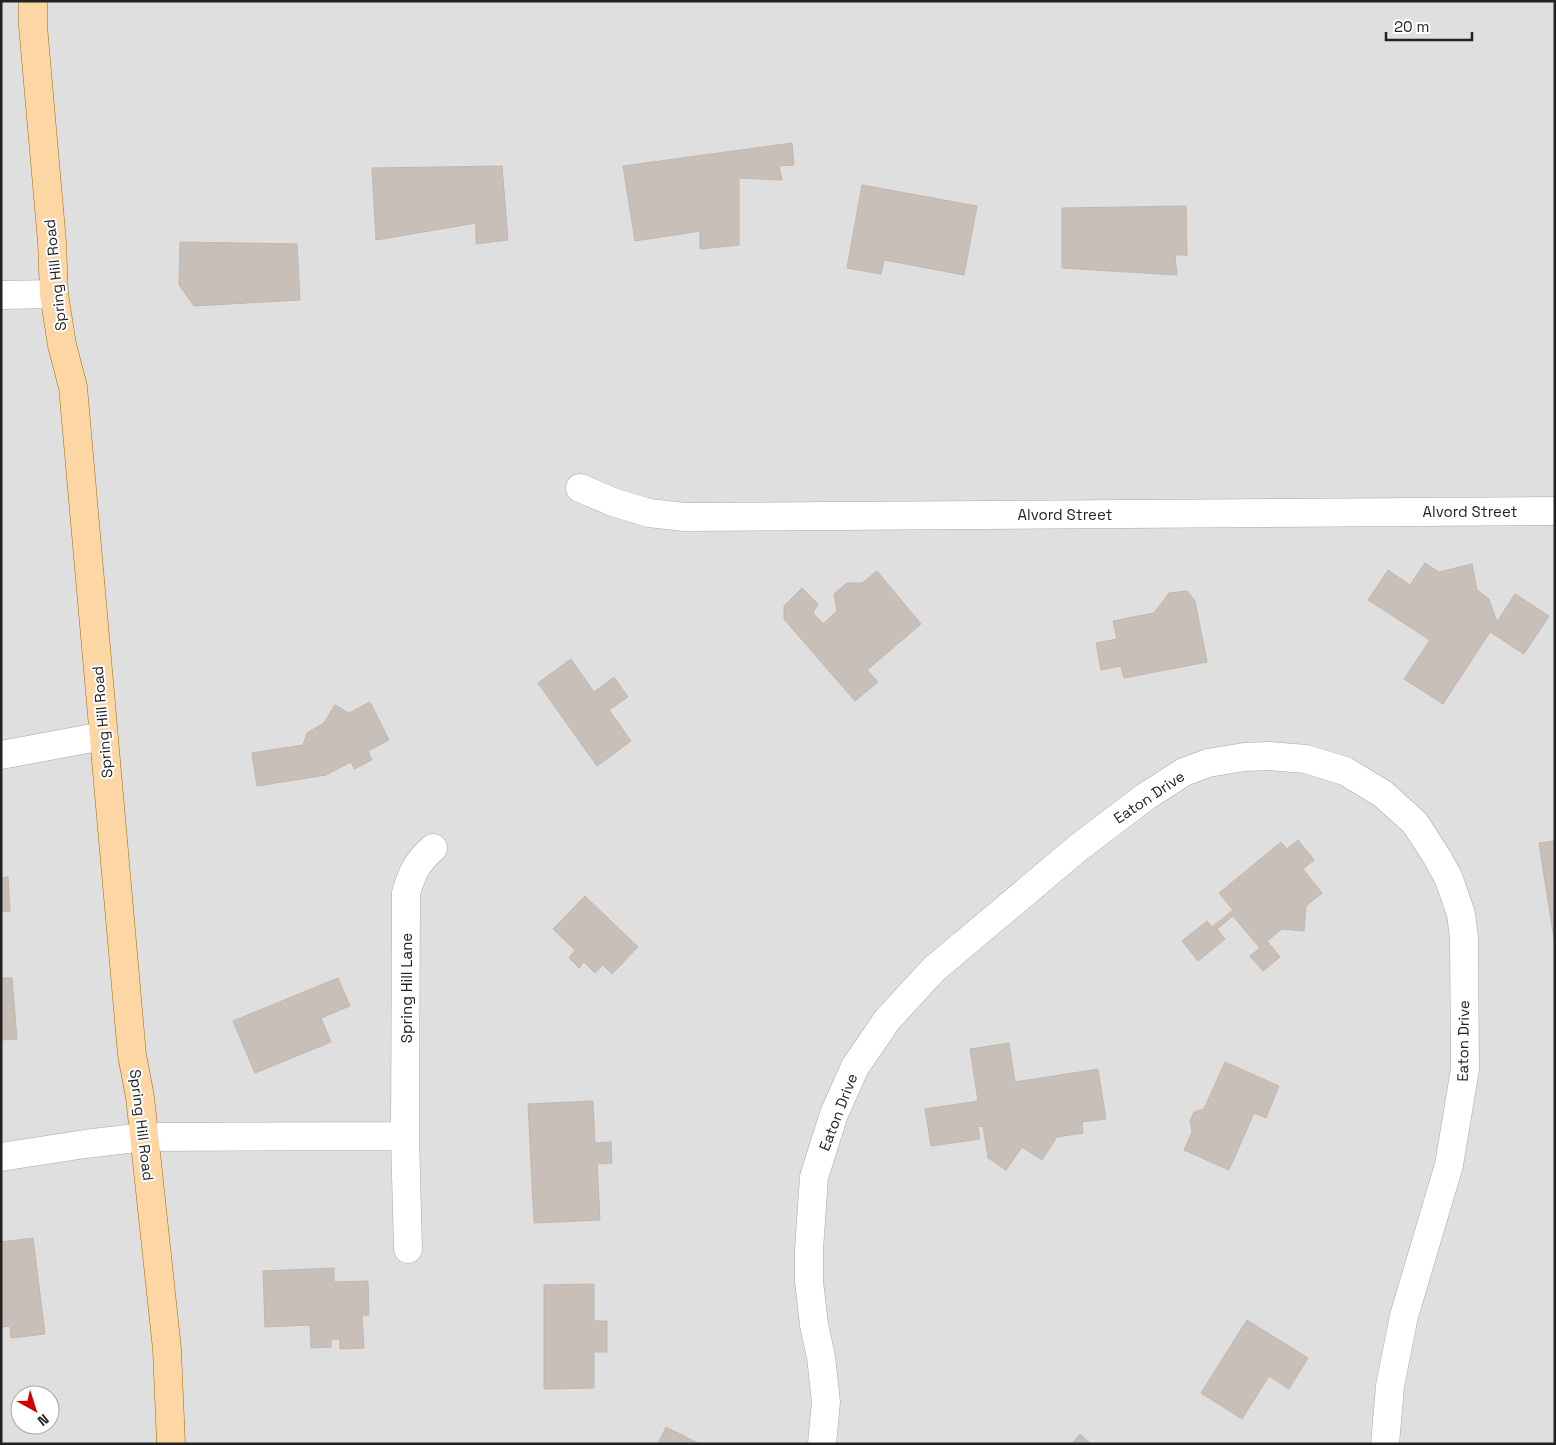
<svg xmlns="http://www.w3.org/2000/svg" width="1556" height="1445" font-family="'Space Grotesk',sans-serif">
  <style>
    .residential { fill: #e0dfdf; fill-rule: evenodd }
    .building { fill: #c7bfb8; stroke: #c4b6ab }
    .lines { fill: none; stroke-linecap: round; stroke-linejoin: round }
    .minor-casing { stroke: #a9a9a9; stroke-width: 29 }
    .major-casing { stroke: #a06b00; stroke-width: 29 }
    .minor { stroke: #fff; stroke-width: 28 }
    .major { stroke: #fcd6a4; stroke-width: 28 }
    .labels { text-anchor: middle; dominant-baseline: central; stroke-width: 4; stroke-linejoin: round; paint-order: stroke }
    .street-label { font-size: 15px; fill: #222; stroke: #fff }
  </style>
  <rect width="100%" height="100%" fill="#f2efe9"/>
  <path class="residential" d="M1,1H1555V1444H1ZM20,1395H50V1425H20Z"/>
  <path class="building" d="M792,143L794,165L779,166L782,180L739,178V245L700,249V231L635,241L623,166Z
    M502,166L508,240L476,244V223L376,240L372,168Z
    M862,185L977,206L964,275L884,260L881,274L847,268Z
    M1186,206L1187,255H1175L1177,275L1062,268V208Z
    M180,242L297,244L300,300L194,306L179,285Z
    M1425,563L1439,572L1472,564L1477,590L1489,599L1497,622L1515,594L1549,616L1524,654L1490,632L1443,704L1404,679L1430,640L1368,600L1388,570L1410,585Z
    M877,571L921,624L867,670L878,682L855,701L784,619V606L802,588L818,604L813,613L823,624L837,611L834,594L847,583H862Z
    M1187,591L1195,601L1207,662L1124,678L1121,666L1101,670L1096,643L1117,639L1113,621L1154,613L1169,593Z
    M571,659L594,692L614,677L628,697L609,710L631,741L597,766L538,683Z
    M370,702L389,740L368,751L372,760L354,769L351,762L326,775L257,786L252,753L303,745L307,733L324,723L335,705L349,713Z
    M1298,840L1314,860L1303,869L1322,893L1306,906L1304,931L1282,929L1267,941L1280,957L1263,971L1250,956L1260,948L1233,916L1217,929L1225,939L1198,961L1182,941L1207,921L1212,927L1233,910L1219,893L1281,842L1287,849Z
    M1555,841V945L1539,843Z
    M8,877L10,911L1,912V878Z
    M585,896L638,947L612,974L603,965L595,973L584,962L579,968L569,958L575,950L553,929Z
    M1,978H12L17,1039L1,1040Z
    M338,978L350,1006L321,1018L331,1042L255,1073L233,1021Z
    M1009,1043L1015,1082L1098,1069L1106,1119L1082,1122L1083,1133L1057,1137L1042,1160L1022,1147L1006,1170L988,1158L983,1126L978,1127L980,1139L931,1146L925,1109L978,1101L970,1049Z
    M1225,1062L1279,1086L1266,1118L1254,1113L1229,1170L1184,1150L1192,1132L1190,1121L1194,1112L1204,1109Z
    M593,1101L595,1143L611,1142L612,1163L597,1164L600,1220L534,1223L528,1104Z
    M33,1238L45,1334L11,1338L10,1326L1,1327V1242Z
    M334,1268V1282L368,1281L369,1315H362L364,1348L340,1349V1339H331V1347L311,1348L310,1325L265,1327L263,1271Z
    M594,1284V1321H607V1352H594V1388L544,1389V1285Z
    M1247,1320L1308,1358L1289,1389L1269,1376L1242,1419L1201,1393Z
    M666,1427L700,1444H658Z
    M1080,1434L1091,1444H1072Z"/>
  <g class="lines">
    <g class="minor-casing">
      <path id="minor" d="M1,295L54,294
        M580,488L613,502L649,513L684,517L1555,511
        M1,755L103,736
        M1,1157L85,1144L144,1137L405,1136
        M408,1249L405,1136L406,893C412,873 417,862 433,848
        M822,1444L826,1402L821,1357L814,1325L809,1281V1250L814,1177L834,1114L855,1067L887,1020L934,969L1078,848L1145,797L1184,772L1208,763L1244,757L1268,756L1306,759L1345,771L1383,794L1415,823L1437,857L1449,879L1461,914L1464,938L1465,1069L1449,1165L1404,1316L1390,1386L1385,1444"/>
    </g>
    <g class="major-casing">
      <path id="major" d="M33,1V26L52,242L54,294L62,345L73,387L132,1055L140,1097L167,1349L171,1444"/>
    </g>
    <use href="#minor" class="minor"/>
    <use href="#major" class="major"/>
  </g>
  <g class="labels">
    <g class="street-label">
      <text transform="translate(55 275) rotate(-96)">Spring Hill Road</text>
      <text x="1470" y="511">Alvord Street</text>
      <text x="1065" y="514">Alvord Street</text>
      <text transform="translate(102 722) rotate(-95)">Spring Hill Road</text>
      <text transform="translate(1149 797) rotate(-34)">Eaton Drive</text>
      <text transform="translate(406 988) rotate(-90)">Spring Hill Lane</text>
      <text transform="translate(1463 1041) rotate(-89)">Eaton Drive</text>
      <text transform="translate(838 1112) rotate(-69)">Eaton Drive</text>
      <text transform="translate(142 1125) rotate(83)">Spring Hill Road</text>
    </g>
  </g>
  <rect width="1556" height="1445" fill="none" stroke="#222222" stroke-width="5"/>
  <g transform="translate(35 1410) rotate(141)"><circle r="24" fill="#ffffff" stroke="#a7a7a7"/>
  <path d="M0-4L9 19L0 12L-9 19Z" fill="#d40000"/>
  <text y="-8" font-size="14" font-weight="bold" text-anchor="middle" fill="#222222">N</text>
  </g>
  <path d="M1386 32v8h86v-8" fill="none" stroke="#222222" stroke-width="2.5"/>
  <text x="1394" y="32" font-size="15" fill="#222222" stroke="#ffffff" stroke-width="4" paint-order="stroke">20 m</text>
</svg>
